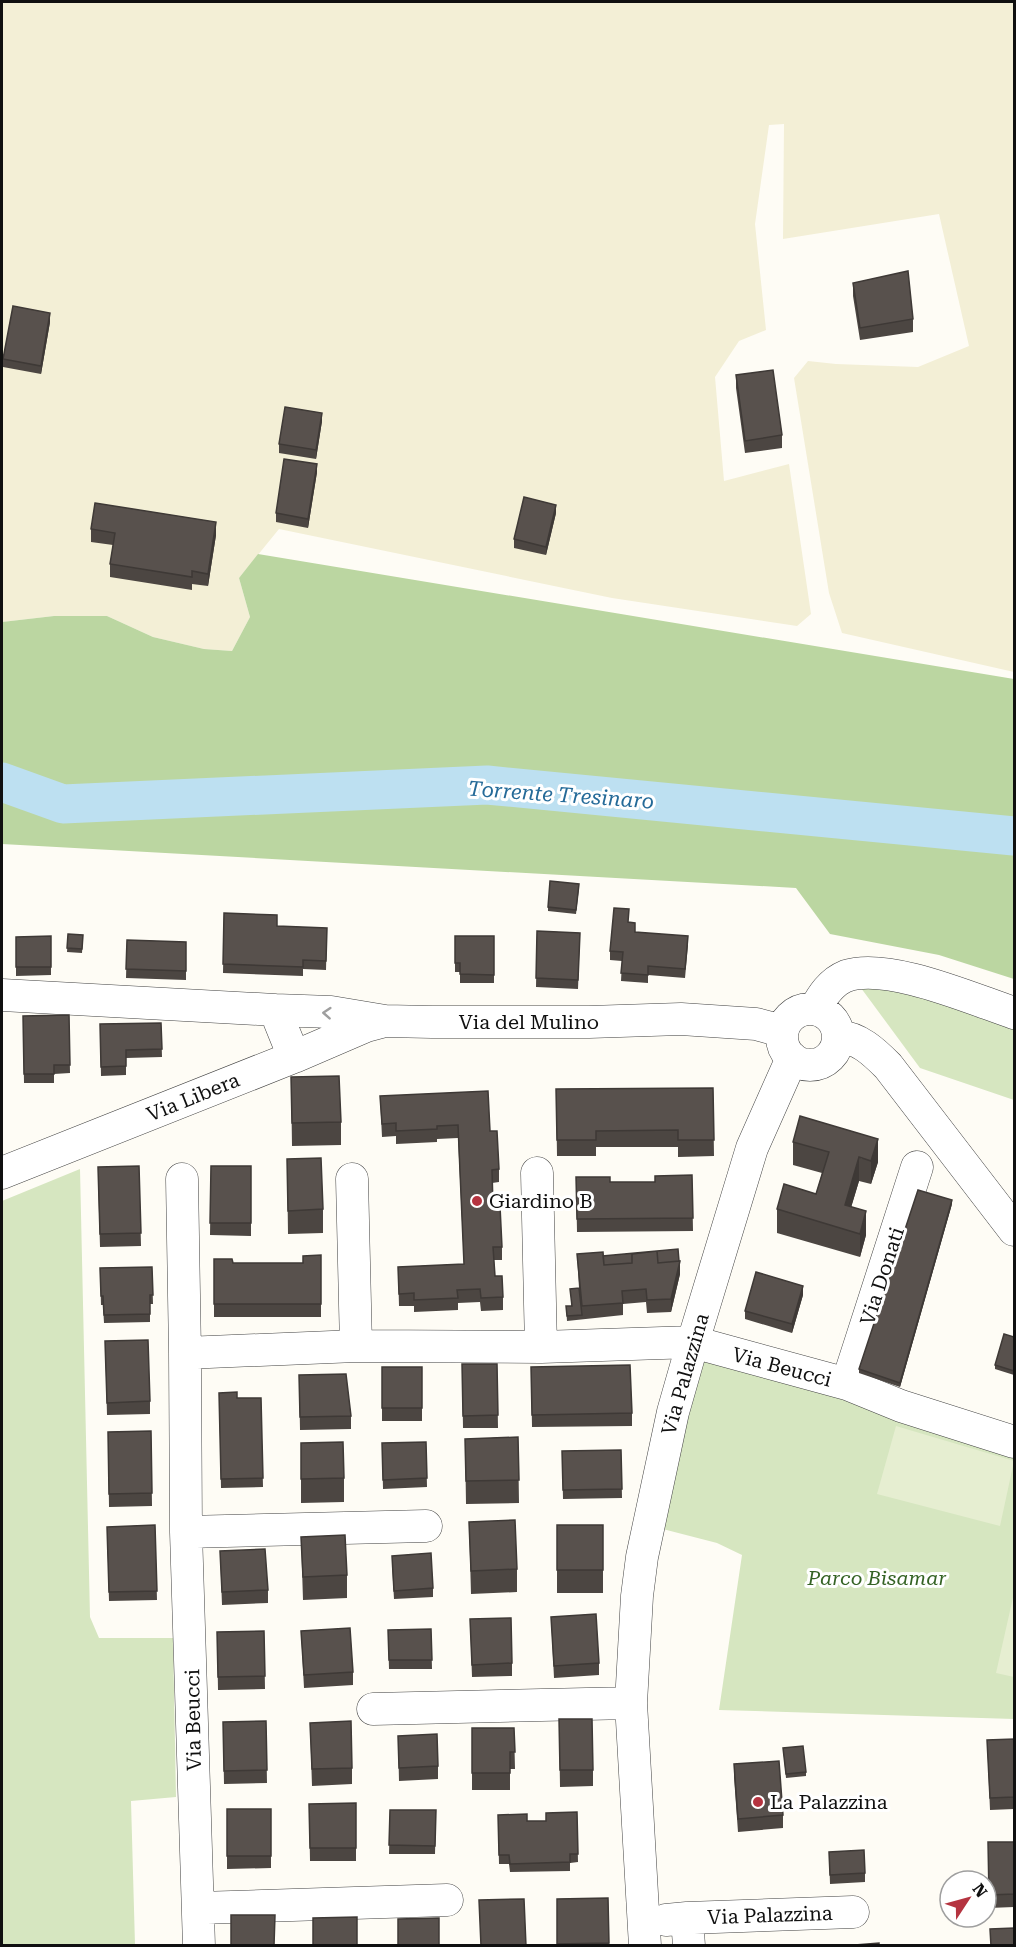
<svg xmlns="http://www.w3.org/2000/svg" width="1016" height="1947" font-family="'Roboto Serif',serif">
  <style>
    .farmland { fill: #f3efd6 }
    .green { fill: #d6e6c0 }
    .forest { fill: #bbd6a1 }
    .pitch { fill: #e6eed1 }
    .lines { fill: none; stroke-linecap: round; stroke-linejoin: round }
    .river { stroke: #bde0f1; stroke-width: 39 }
    .minor-casing { stroke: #434343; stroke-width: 33 }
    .minor { stroke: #fff; stroke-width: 32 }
    .wall { fill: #4c4642 }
    .shaded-wall { fill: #3e3936 }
    .building { fill: #58514d; stroke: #3e3936; stroke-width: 1.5 }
    .oneway { stroke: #9f9f9f }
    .poi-dot { fill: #b53440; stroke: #fff; stroke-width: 2 }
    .labels { text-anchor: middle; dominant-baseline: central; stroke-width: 6; stroke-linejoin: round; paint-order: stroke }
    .street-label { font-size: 20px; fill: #101010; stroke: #fff }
    .poi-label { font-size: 20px; fill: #101010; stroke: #fff; text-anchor: start }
    .park-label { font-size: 20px; font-style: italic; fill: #356325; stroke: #fff }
    .water-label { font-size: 21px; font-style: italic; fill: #246a98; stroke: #fff }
  </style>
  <rect width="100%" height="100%" fill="#fefcf5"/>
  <path class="farmland" d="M2,2H1014V672L842,633L829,593L794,378L808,361L836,364L918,367L969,346L939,214L783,239L784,124L769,125L755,224L766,330L739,341L715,377L724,481L789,464L811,614L797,626L612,598L279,529L239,578L250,617L232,651L204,649L153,637L107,616H54L2,622Z"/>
  <path class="green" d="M861,988H892L1014,1028V1100L920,1068Z
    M80,1169L90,1617L99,1638H173L176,1797L131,1801L135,1945H2V1201Z
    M697,1348L1014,1456V1719L719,1710L742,1555L717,1543L655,1527Z"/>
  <path class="forest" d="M258,554L1014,679V979L939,955L830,934L796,888L2,844V622L54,616H107L153,637L204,649L232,651L250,617L239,578Z"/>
  <path class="pitch" d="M896,1426L1014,1461L1000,1526L877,1494Z
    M1014,1593V1677L996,1673Z"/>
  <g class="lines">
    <path class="river" d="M2,782L63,804L487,785L1014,836"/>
    <g class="minor-casing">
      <path id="minor" d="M2,995L275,1010
        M815,1009C822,996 831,982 846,976C888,962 972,999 1014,1013
        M782 1037a28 28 0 1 1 56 0a28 28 0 1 1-56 0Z
        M838,1036C859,1038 873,1051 888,1066L1014,1230
        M294,1057L275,1010L331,1012L385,1021L432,1022H589L681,1019L756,1024L782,1031
        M2,1173L294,1057L366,1026L381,1022
        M537,1173L541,1347
        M182,1179L185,1353
        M352,1179L356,1346
        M847,1384L917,1167
        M186,1532L426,1526
        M373,1709L631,1703
        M199,1908L447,1900
        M687,1918L853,1912
        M666,1920L687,1918L689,1946
        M199,1946L186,1532L185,1353L356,1346L541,1347L693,1342L847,1384L901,1406L1014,1442
        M645,1946L631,1703L637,1596L642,1557L673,1412L693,1342L752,1148L792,1058"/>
    </g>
    <use href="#minor" class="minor"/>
  </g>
  <path class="wall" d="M853,283L913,319V332L860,340L853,296Z
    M50,322L41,374L3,367V359Z
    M736,375L782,435V448L745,453L736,388Z
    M322,421L316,459L279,453V444Z
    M317,472L308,528L276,522V513Z
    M556,513L546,555L514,548V539Z
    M91,529L216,535L208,586L192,584V590L110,577V564L113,545L91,542Z
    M579,888L576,914L548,911V907Z
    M224,913L277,926L327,928L326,970L303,969V976L223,973Z
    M628,922L635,932L688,945L685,978L648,975V983L621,981L622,961L610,960V951Z
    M537,931L580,933L578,989L536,987Z
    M68,934L83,935L82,953L67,952Z
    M51,936V975L16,976V937Z
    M455,936H494V983H460V972H455Z
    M127,940L186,942V980L126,978Z
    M69,1015L70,1073L54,1074V1083H24L23,1016Z
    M161,1023L162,1057L126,1058V1075L101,1076L100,1024Z
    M291,1077L341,1122V1145L292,1146Z
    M713,1088L714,1156L678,1157V1147H596V1156H557L556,1089Z
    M380,1096L490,1131L499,1169V1182L492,1183L493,1206L502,1247V1260H494L495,1276L503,1297V1310L481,1311L480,1302L458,1303V1310L414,1312V1306H399L398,1267L464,1264L458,1138L437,1139V1142L396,1144V1136L382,1137Z
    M793,1142L878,1162L871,1184L859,1181L851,1207L866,1235L860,1257L777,1233V1209L816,1194L822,1173L793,1165Z
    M287,1159L323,1209V1233L288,1234Z
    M139,1166L141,1246L100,1247L98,1180Z
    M211,1166H251V1236L210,1235Z
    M692,1175L693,1231L577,1232L576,1177L610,1182H655Z
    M952,1204L900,1387L859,1373V1369Z
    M577,1254L603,1256L680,1274L671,1312L647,1313L646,1302L623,1304V1315L567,1321L566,1306H571L579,1288Z
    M321,1255V1317H214V1259L233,1263H303Z
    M152,1267L153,1304H150V1322L104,1323L103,1305H101L100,1268Z
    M803,1295L792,1333L745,1319V1311Z
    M1014,1337V1375L995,1369V1365Z
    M105,1341L150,1401V1414L107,1415Z
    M462,1364H497L498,1428H463Z
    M382,1367H422V1421H382Z
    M531,1367L632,1413V1426L532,1427Z
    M299,1375L351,1416V1429L300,1430Z
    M219,1393L237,1398H261L263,1487L221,1488Z
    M151,1431L152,1506L109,1507L108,1432Z
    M518,1437L519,1503L466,1504L465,1439Z
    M426,1442L427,1487L383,1489L382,1443Z
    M301,1443L344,1478V1502L301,1503Z
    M621,1450L622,1498L563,1499L562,1451Z
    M469,1522L517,1569V1592L471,1594Z
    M155,1525L157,1600L109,1601L107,1527Z
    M557,1525H603V1593H557Z
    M301,1537L347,1575V1598L303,1600Z
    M220,1551L268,1590V1603L222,1605Z
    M392,1564L433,1588V1597L394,1599Z
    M551,1617L599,1663V1675L554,1678Z
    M470,1619L512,1663V1676L472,1677Z
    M431,1629L432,1669H389L388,1630Z
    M264,1631L265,1689L218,1690L217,1632Z
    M301,1631L353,1672V1685L304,1688Z
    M559,1719L593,1770V1786L560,1787Z
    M266,1721L267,1783L224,1784L223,1722Z
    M310,1723L352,1768V1784L312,1786Z
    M472,1728H514L515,1769H510V1790H472Z
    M398,1736L438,1766V1779L399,1781Z
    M1014,1739V1809L990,1810L987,1740Z
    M783,1748L806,1772V1776L786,1778Z
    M734,1764L783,1815V1828L738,1832L734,1777Z
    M356,1803V1861H310L309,1804Z
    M227,1809H271V1868L227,1869Z
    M390,1810H436L435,1854H389Z
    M577,1812L578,1862L570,1863V1871L510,1872L509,1864H499L498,1815L527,1821H546Z
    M1014,1842V1907L989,1908L988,1855Z
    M829,1852L865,1873V1882L830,1884Z
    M608,1898L609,1946H557V1899Z"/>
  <path class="shaded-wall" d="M50,313V322L41,374V366Z
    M322,413V421L316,459V450Z
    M317,464V472L308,528V519Z
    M556,505V513L546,555V547Z
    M216,522V535L208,586V574Z
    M878,1139V1162L871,1184V1161Z
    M859,1157V1181L845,1228V1205Z
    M952,1200V1204L900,1387V1383Z
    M866,1211V1235L860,1257V1234Z
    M680,1261V1274L671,1312V1299Z
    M803,1286V1295L792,1333V1324Z"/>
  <path class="building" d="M908,271L913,319L860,328L853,283Z
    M13,306L50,313L41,366L3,359Z
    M773,370L782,435L745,441L736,375Z
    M285,407L322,413L316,450L279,444Z
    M284,459L317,464L308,519L276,513Z
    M524,497L556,505L546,547L514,539Z
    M95,503L216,522L208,574L192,571V577L110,564L115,533L91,529Z
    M550,881L579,884L576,910L548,907Z
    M614,908L629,909L628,922L635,923V932L688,936L685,969L648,966V975L621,973L623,952L610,951Z
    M224,913L277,915V926L327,928L326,961L303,960V967L223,964Z
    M537,931L580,933L578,980L536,978Z
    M68,934L83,935L82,949L67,948Z
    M51,936V967H16V937Z
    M455,936H494V975L460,974V963H455Z
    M127,940L186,942V971L126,969Z
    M69,1015L70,1065H54V1074H24L23,1016Z
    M161,1023L162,1049L126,1050V1066L101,1067L100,1024Z
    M339,1076L341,1122L292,1123L291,1077Z
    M713,1088L714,1140H678V1130L596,1131V1140H557L556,1089Z
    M488,1091L490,1131H497L499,1169L492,1170L493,1206H500L502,1247H493L495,1276H502L503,1297L481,1298L480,1289L457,1290L458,1298L414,1300V1293L399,1294L398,1267L464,1264L458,1125L437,1126V1129L396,1131V1123L382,1124L380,1096Z
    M800,1116L878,1139L871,1161L859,1157L845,1205L866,1211L860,1234L777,1209L784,1184L816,1194L829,1152L793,1142Z
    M321,1158L323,1209L288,1211L287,1159Z
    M139,1166L141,1233L100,1234L98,1167Z
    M211,1166H251V1223H210Z
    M692,1175L693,1218L577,1219L576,1177H610V1182H655V1176Z
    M918,1190L952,1200L900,1383L859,1369Z
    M678,1249L679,1261L658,1263L657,1251L632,1254V1263L604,1265L603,1256Z
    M657,1251L658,1263L680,1261L671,1299L647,1300L646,1289L622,1291L623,1303L582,1306L577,1254L603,1252L604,1265L632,1263V1254Z
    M321,1255V1304H214V1259H232L233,1263H303V1256Z
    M152,1267L153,1295H150V1314L104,1315L103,1296H101L100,1268Z
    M756,1272L803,1286L792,1324L745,1311Z
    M579,1288L582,1315L567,1316L566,1306H572L570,1289Z
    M1004,1334L1014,1337V1371L995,1365Z
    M148,1340L150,1401L107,1403L105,1341Z
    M462,1364H497L498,1415L463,1416Z
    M630,1365L632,1413L532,1415L531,1367Z
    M382,1367H422V1408H382Z
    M346,1374L351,1416L300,1417L299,1375Z
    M237,1392V1398H261L263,1478L221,1479L219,1393Z
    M151,1431L152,1493L109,1494L108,1432Z
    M518,1437L519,1480L466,1481L465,1439Z
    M343,1442L344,1478L301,1479V1443Z
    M426,1442L427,1478L383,1480L382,1443Z
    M621,1450L622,1489L563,1490L562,1451Z
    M515,1520L517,1569L471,1571L469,1522Z
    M155,1525L157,1591L109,1592L107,1527Z
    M557,1525H603V1570H557Z
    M345,1535L347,1575L303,1577L301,1537Z
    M265,1549L268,1590L222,1592L220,1551Z
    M431,1553L433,1588L394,1591L392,1556Z
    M596,1614L599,1663L554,1666L551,1617Z
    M511,1618L512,1663L472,1665L470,1619Z
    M350,1628L353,1672L304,1675L301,1631Z
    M431,1629L432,1660H389L388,1630Z
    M264,1631L265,1676L218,1677L217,1632Z
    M559,1719H592L593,1770H560Z
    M266,1721L267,1770L224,1771L223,1722Z
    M351,1721L352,1768L312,1769L310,1723Z
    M472,1728H514L515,1752H510V1773H472Z
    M437,1734L438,1766L399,1768L398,1736Z
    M1014,1739V1797L990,1798L987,1740Z
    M803,1746L806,1772L786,1774L783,1748Z
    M779,1761L783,1815L738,1819L734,1764Z
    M356,1803V1848H310L309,1804Z
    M227,1809H271V1856H227Z
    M390,1810H436L435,1846L389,1845Z
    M577,1812L578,1854H570V1862L510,1864L509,1855H499L498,1815L527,1814V1821H546V1813Z
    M988,1842H1014V1894L989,1895Z
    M864,1850L865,1873L830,1875L829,1852Z
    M608,1898L609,1943L557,1944V1899Z
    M524,1899L526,1946H481L479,1900Z
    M231,1915H275L274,1946H231Z
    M357,1917V1946H313V1918Z
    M439,1918V1946H398V1919Z
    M1014,1928V1946H991L990,1929Z
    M879,1943V1946H842Z"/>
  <defs><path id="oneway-chevron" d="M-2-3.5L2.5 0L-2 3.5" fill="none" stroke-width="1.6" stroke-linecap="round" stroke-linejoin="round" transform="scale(1.5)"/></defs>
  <use class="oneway" href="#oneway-chevron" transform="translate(327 1013) rotate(-176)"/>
  <g class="poi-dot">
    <circle cx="477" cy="1201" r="6"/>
    <circle cx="758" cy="1802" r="6"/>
  </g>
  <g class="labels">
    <g class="street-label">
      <text x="529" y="1022">Via del Mulino</text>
      <text transform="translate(193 1097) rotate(-22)">Via Libera</text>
      <text transform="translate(882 1276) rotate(-72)">Via Donati</text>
      <text transform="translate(782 1367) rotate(15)">Via Beucci</text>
      <text transform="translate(685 1374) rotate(-74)">Via Palazzina</text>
      <text transform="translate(193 1720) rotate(-91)">Via Beucci</text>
      <text transform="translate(770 1915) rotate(-2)">Via Palazzina</text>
    </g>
    <g class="poi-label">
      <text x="489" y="1201">Giardino B</text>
      <text x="770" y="1802">La Palazzina</text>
    </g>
    <g class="park-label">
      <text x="877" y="1578">Parco Bisamar</text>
    </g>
    <g class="water-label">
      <text transform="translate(561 795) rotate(4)">Torrente Tresinaro</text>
    </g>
  </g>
  <rect width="1016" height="1947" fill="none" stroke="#101010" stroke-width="6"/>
  <g transform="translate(968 1899) rotate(54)"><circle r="28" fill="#ffffff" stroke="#9f9f9f" stroke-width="1.5"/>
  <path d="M0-4.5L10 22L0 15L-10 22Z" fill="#b53440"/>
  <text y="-9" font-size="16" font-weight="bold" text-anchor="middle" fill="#101010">N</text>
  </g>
</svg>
